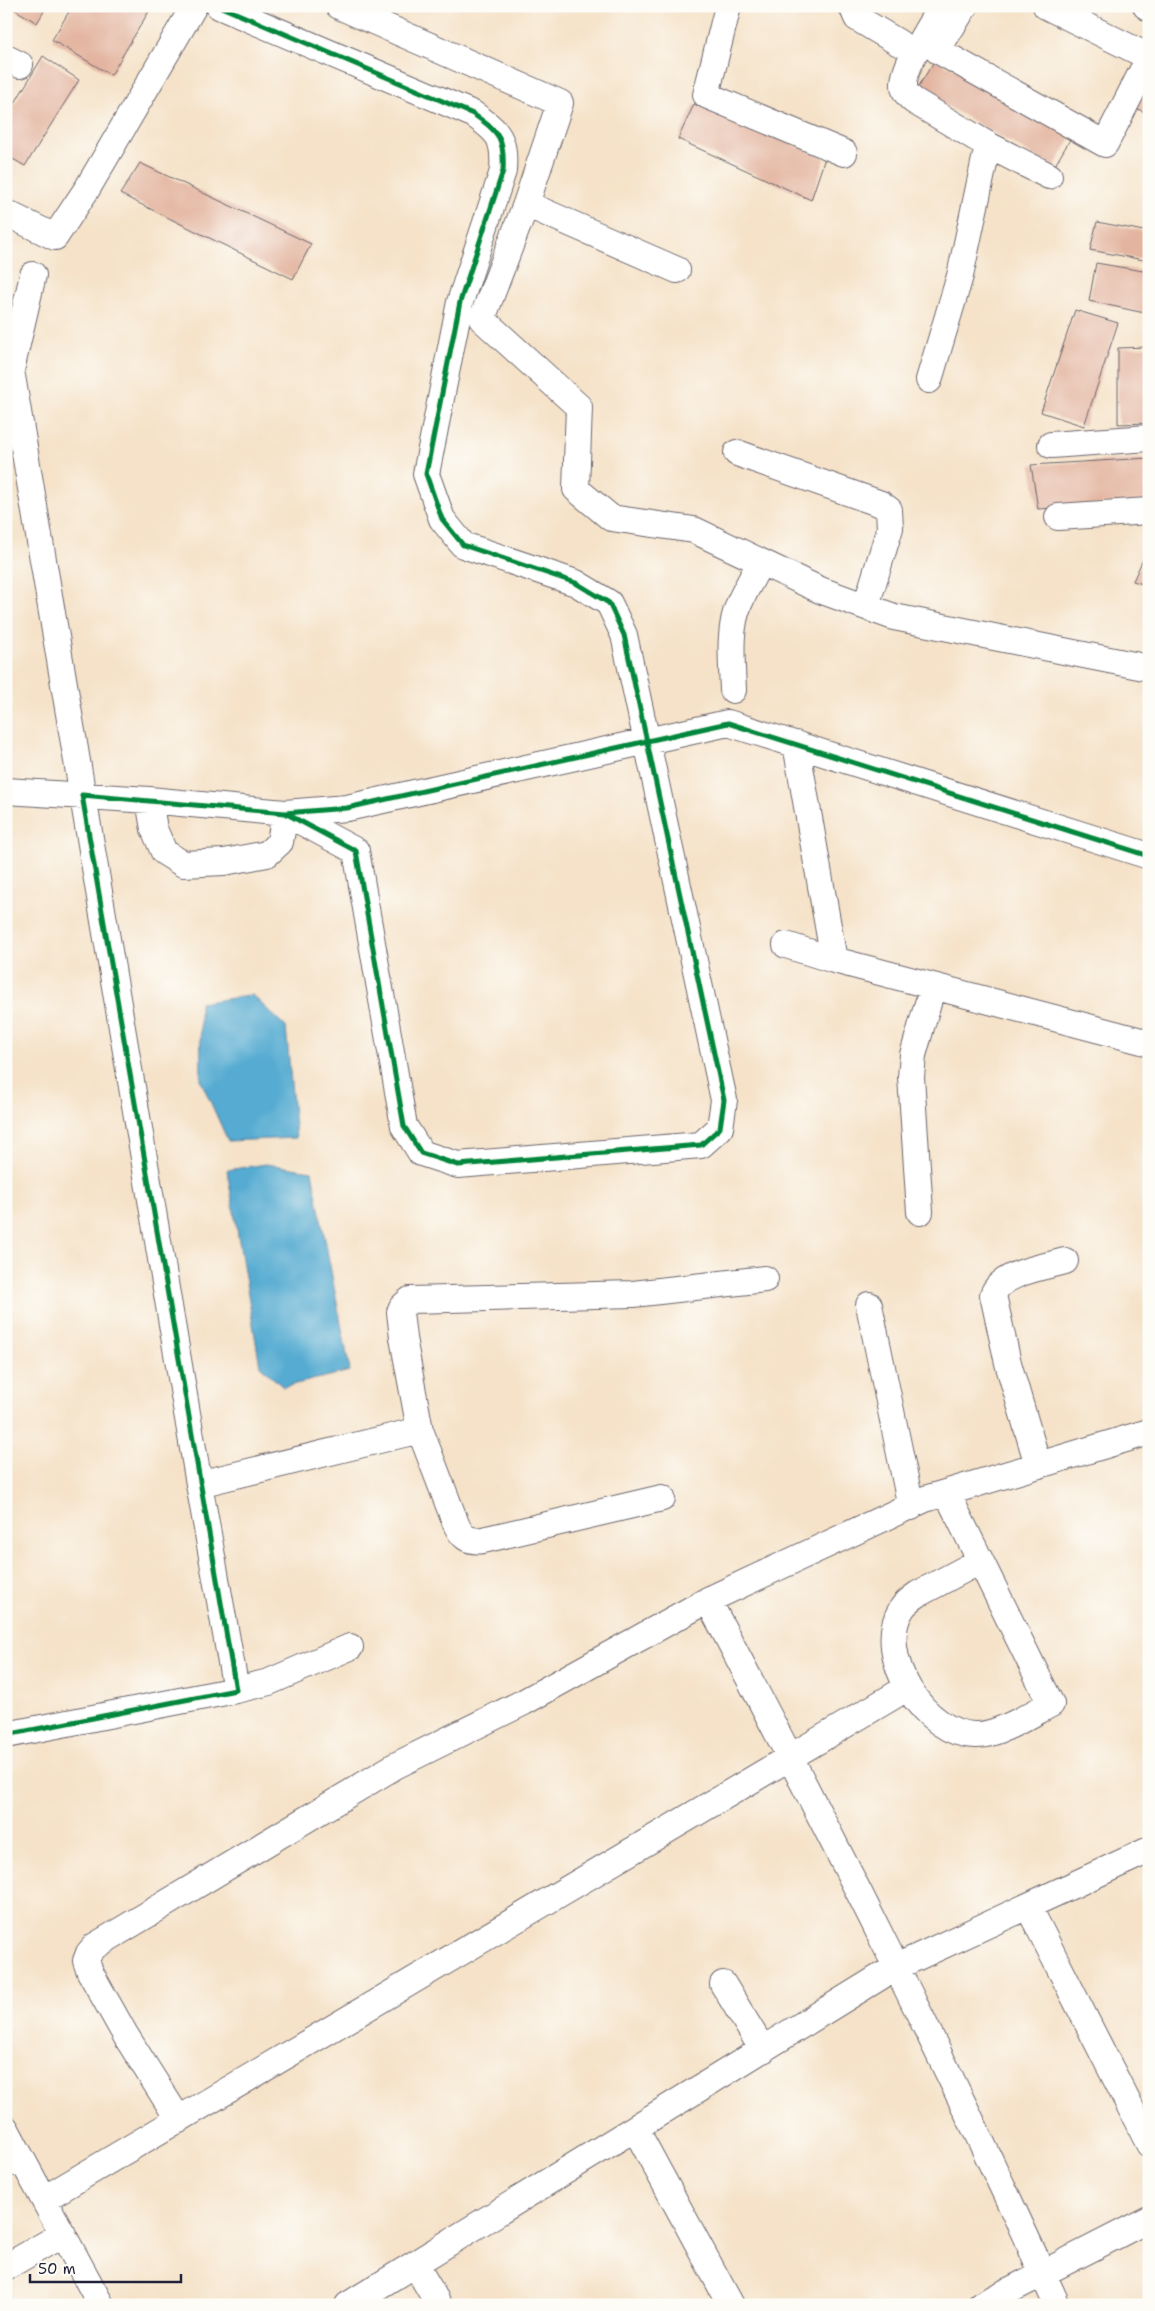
<svg xmlns="http://www.w3.org/2000/svg" width="1155" height="2311" font-family="'Shantell Sans',sans-serif">
  <style>
    .water { fill: #54abd1; stroke: #3b6686 }
    .building { fill: #e3b49f }
    .lines { fill: none; stroke-linecap: round; stroke-linejoin: round }
    .minor-casing { stroke: #6c656c; stroke-width: 28 }
    .minor { stroke: #fff; stroke-width: 26 }
    .cycleway-casing { stroke: #fdfcf7; stroke-width: 8 }
    .cycleway { stroke: #00873e; stroke-width: 5 }
  </style>
  <rect width="100%" height="100%" fill="#fdfcf7"/>
  <filter id="ink" filterUnits="userSpaceOnUse"><feTurbulence type="fractalNoise" baseFrequency=".02" numOctaves="2"/><feDisplacementMap in="SourceGraphic" scale="10" xChannelSelector="R" yChannelSelector="G"/><feConvolveMatrix kernelMatrix="1 2 1 2 8 2 1 2 1" color-interpolation-filters="sRGB"/></filter>
  <filter id="wash" filterUnits="userSpaceOnUse"><feTurbulence type="fractalNoise" baseFrequency=".0096" numOctaves="4" result="noise"/><feDisplacementMap in="SourceGraphic" scale="20" xChannelSelector="R" yChannelSelector="G"/><feGaussianBlur stdDeviation="1.12" result="paint"/><feColorMatrix in="noise" values="0 0 0 0 0 0 0 0 0 0 0 0 0 0 0 0 0 1.4 0 .05"/><feComposite in="paint" operator="in"/></filter>
  <g filter="url(#wash)">
    <rect width="100%" height="100%" fill="#f5e2c8"/>
    <path class="water" d="M252,995L286,1027L296,1138L228,1141L201,1081L200,1003Z
      M266,1164L312,1171L350,1371L283,1387L260,1366L227,1170Z"/>
    <g id="blocks">
      <path class="building" d="M9,6H47L37,23Z
        M64,6H152L111,75L52,40L70,10Z
        M43,56L79,80L25,166L6,155V118Z
        M935,60L1078,126L1054,167L917,89Z
        M1149,76V115L1131,105Z
        M694,104L825,158L811,200L678,139Z
        M140,163L311,244L293,279L120,194Z
        M1097,222L1149,232V261L1090,250Z
        M1096,263L1149,272V314L1089,301Z
        M1075,310L1118,323L1084,426L1041,412Z
        M1149,347V423L1118,424V348Z
        M1149,458V501L1038,509L1031,465Z
        M1144,557L1149,559V586L1133,581Z"/>
    </g>
  </g>
  <g filter="url(#ink)">
    <use href="#blocks" fill-opacity="0" stroke="#6c656c" stroke-width="1"/>
    <g class="lines">
      <g class="minor-casing">
        <path id="minor" d="M339,6L560,103L526,204L482,319L579,407L576,489L611,518L694,530L820,590L894,617L1149,668
          M728,6L706,95L844,153
          M852,6L857,18L899,43
          M941,6C931,24 903,66 904,85C904,92 909,97 914,101L988,145L1049,176
          M965,6L937,50L1105,144L1149,58
          M1046,6L1149,57
          M1146,6L1149,8
          M6,58L20,65
          M526,204L677,270
          M6,213L55,237L87,189L194,6
          M929,380L960,276L988,145
          M1051,445L1149,438
          M737,453L881,504L889,510L890,528L866,606
          M1058,517L1149,511
          M733,690C732,662 728,630 739,604C745,590 753,576 761,562
          M796,744L834,960
          M6,791L149,800L285,813L347,808L728,723L1149,856
          M149,800L154,829L164,852L183,864L224,862L267,854L280,842L285,813L356,851L404,1126L421,1153L458,1165L701,1145L720,1128L724,1100L624,635L609,603L576,583L463,545L442,519L426,474L460,302L503,171C505,138 499,132 473,114L219,6
          M786,945L834,960L1149,1043
          M920,1212L911,1077L913,1055L933,986
          M869,1305L911,1507
          M420,1430L456,1524C462,1537 468,1542 483,1540L662,1498
          M1038,1465L1008,1363L993,1295C1000,1273 1044,1267 1065,1261
          M199,1484L420,1430L403,1338L400,1312L402,1307L410,1300L633,1294L765,1279
          M947,1493L1051,1704C1031,1714 999,1735 977,1735C925,1737 874,1654 901,1610C905,1603 912,1598 918,1594L980,1561
          M236,1690L269,1682L350,1647
          M6,1735L236,1690L199,1484L11,370L33,275
          M1028,1906L1149,2144
          M723,1984L763,2050
          M179,2120L126,2036L90,1972L86,1961L89,1953L95,1946L395,1766L524,1702L708,1600
          M635,2128L731,2305
          M6,2129L23,2161
          M6,2163L23,2161L101,2305
          M44,2199L907,1688
          M415,2264L439,2305
          M6,2267L63,2234
          M348,2305L896,1967L1149,1850
          M981,2305L1149,2219
          M1057,2305C949,2066 830,1832 708,1600L925,1499L1149,1432"/>
      </g>
      <use href="#minor" class="minor"/>
      <g class="cycleway-casing">
        <path id="cycleway" d="M219,6L473,114C499,132 505,138 503,171L460,302L426,474L442,519L463,545L576,583L609,603L624,635L724,1100L720,1128L701,1145L458,1165L421,1153L404,1126L356,851L287,814
          M6,1735L236,1690L82,795L285,813L347,808L728,723L1149,856"/>
      </g>
      <use href="#cycleway" class="cycleway"/>
    </g>
  </g>
  <rect width="1155" height="2311" fill="none" stroke="#fdfcf7" stroke-width="25"/>
  <path d="M30 2274v8h151v-8" fill="none" stroke="#22223b" stroke-width="2.5"/>
  <text x="38" y="2274" font-size="15" fill="#22223b" stroke="#fdfcf7" stroke-width="4" paint-order="stroke">50 m</text>
</svg>
